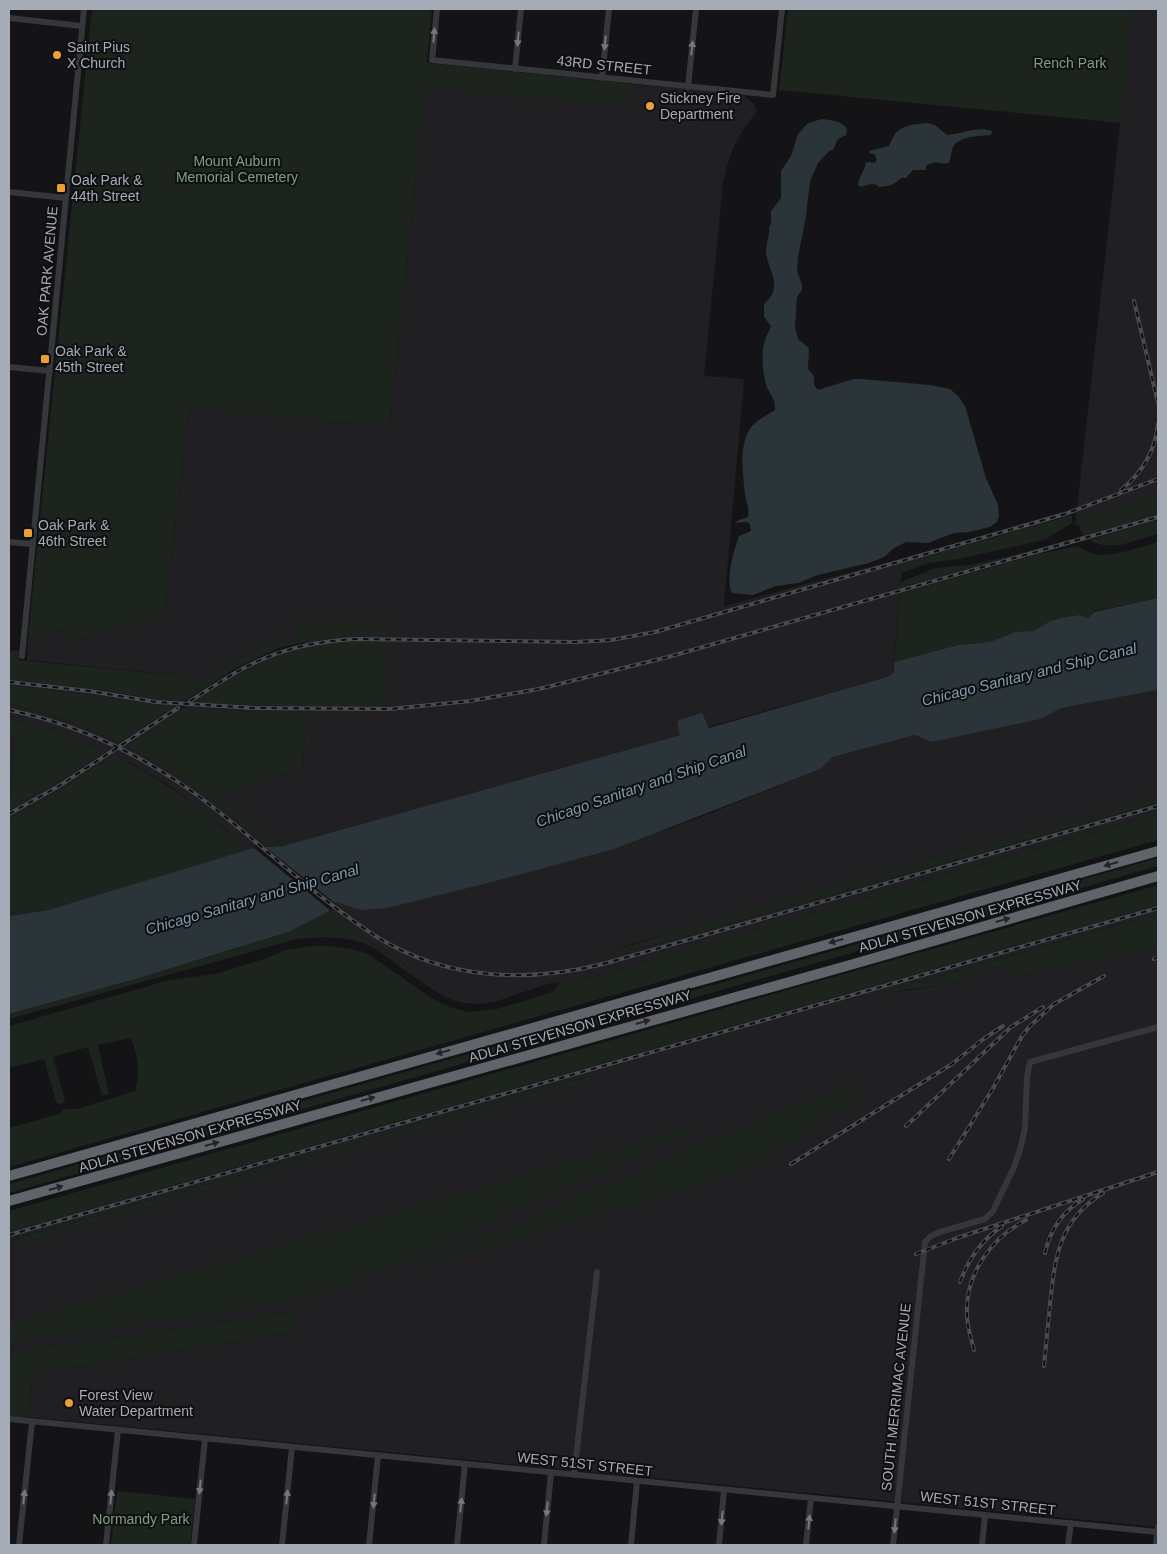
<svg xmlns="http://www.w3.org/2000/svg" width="1167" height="1554" font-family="Arial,sans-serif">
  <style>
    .built { fill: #202023 }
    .green { fill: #1c241d }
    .water { fill: #2b3439 }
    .pier { fill: #141416 }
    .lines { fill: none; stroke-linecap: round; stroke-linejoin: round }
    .minor { stroke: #35373b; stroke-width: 6 }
    .highway { stroke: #61656b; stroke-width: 10 }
    .rail-casing { stroke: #484b50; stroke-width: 4 }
    .rail { stroke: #0f0f11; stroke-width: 2; stroke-dasharray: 5.5; stroke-linecap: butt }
    .oneway { fill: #73777f }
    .oneway2 { fill: #242428 }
    .poi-dot { fill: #eb9f37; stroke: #0f0f11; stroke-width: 2 }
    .labels { text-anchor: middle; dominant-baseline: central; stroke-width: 4; stroke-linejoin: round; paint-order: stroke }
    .poi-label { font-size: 14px; fill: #a6acb6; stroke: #0f0f11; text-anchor: start }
    .park-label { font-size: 14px; fill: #7fa07e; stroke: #0f0f11 }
    .street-label { font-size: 14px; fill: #a6acb6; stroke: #0f0f11 }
    .water-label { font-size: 15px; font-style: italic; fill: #7e9db0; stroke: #0f0f11 }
  </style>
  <rect width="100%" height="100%" fill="#141416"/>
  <path class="built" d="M1133,9H1158V503L1075,526L1076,513L903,564L900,587L1117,526L1158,510V520L900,593L893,666L895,672L890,676L283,846L217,797L303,768L306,712H257L183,708L191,703L305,707V642L298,636L252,651L205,678L27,660L28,637L36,641L62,628L67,644L108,628L141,621L164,619L189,408L390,427L425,86L629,107L632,84L743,95L753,103L757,111L743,130L734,146L727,166L723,183L704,376L744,379L724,606L903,558L1077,508Z
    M9,680L95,689L153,699L183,702L177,706L180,711L128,746L185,780L267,843L264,846L259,842L254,848L250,850L225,828L170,786L136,766L113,755L37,804L9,819V810L53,786L106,752L62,733L9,719V704L69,721L120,742L174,708L83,694L9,685Z
    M1158,690V797L1074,822L965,849L639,942L596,956L653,945L1158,803V814L582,980L551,983L494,1002L479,1004L464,1003L449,999L433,990L406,971L408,968L400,961L357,935L328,912L336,902L360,910L492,882L541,868L670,828L711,813L820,769L833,757L915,735L932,742L1041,719L1061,708Z
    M9,737L15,738L9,807Z
    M1158,905V914L880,993L903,991L948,984L970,977L983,970L995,967L1008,968L1021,974L1035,973L1132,954L1158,946V1527L28,1417L33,1374L296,1332L298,1311L9,1353V1247L591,1081L590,1076L9,1241V1232Z"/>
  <path class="green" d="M92,9H432L427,63L632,84L630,107L425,87L390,427L189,408L164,619C129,623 100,630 67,644L62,628L36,641L28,637Z
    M788,9H1133L1121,123L779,90Z
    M1158,496V510L1129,523L1084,536L1080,530L1077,519Z
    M1072,515V523L1044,540L958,559L929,563L901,573L902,564Z
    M1158,520V534C1135,540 1111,553 1089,540Z
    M1158,542V598L1094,611L1090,617L1087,618L1080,615L1065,617L1050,621L1034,631L1007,635L990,642L958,645L894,662L900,593L1039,554L1079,546C1098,565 1135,548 1158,542Z
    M1015,555L900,588L901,582L935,568L970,565Z
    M356,620H387V635L335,636L281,647L234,669L183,702L153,699L95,689L9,680V650L20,651L19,660L205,678L252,651L297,636V623Z
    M355,640L387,641L385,707H306L191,703C249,665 284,645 355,640Z
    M9,685L83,694L175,707L120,742L69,721L9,704Z
    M183,708L257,712H306L303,768L218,797L283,846L266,847L264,846L266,843L185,780L127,746Z
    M9,719L62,733L106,752L53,786L9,810L15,738L9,737Z
    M113,755C164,779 208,813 250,850L48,910L9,916V819L37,804Z
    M1158,797V803L1143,807L653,945L589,958L704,923L965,849L1074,822Z
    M1158,814V840L9,1167V1126L13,1127L59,1114L64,1109H77L135,1091C141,1073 137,1055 131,1038L98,1045L109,1094L102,1096L88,1047L53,1057L65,1100L64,1103L60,1104L56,1102L44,1059L9,1068V1026L169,980L215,974L267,958L285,950L311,946H330L352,949L368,954L433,999L449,1007L469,1012L497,1009L553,992L561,982L582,980Z
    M1158,858V866L981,917L960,922L955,919L957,915Z
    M1158,885V905L9,1232V1211Z
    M328,912L357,935L400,961L408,968L406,971C396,964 387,956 377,950C353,935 325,936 297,939L9,1019V1014L139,978L235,949L287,932Z
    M1158,914V946L1133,954L1035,973L1021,974L1008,968L995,967L983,970L970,977L948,984L876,994Z
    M946,919L950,922L946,926L9,1193V1184Z
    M590,1076L591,1081L9,1247V1241Z
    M853,1083L864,1098L761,1163L714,1181L424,1267L422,1263C566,1203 708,1140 853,1083Z
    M702,1124L703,1127L359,1282L329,1293L247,1309L9,1342V1324Z
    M298,1311L296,1332L33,1374L28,1417H9V1353Z
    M117,1491L195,1499L190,1545H111Z"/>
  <path class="water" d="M821,119C830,120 841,120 847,129L846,135L838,139L833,150L829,151L818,163L810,181L806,216L798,257L797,271L802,285V290L797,297L795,327L798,339L809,348L808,369L814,376V385L818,390L853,379H861L930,385L950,389L958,396L965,406L986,478L998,505L999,516L997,522L990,527L969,532L954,533L928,543L906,542L894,548L884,557L869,563L818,575L798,583L776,586L753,595L732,593C725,581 734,549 739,536L751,531L750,524L747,522L735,523L739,520L748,517C750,510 746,502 745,494C743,474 738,443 752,426C759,419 767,415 775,410C776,398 769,395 766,384C763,375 761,354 764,344C765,338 769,332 771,326L764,317V304C785,286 767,270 766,251C766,243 770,235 769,227L771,224V211L781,198V171L791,156L798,134L807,124Z
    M927,123L935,125L947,135C961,134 979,126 992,131L991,135C980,136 959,136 953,147C951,152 951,158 949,163C939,165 937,159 926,166V170H913L906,178H901C896,184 887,187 879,187C874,181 867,186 860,187L858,184C859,176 865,171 866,162L874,163L877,160L874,154L869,153V151L889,146C891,142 892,138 895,134C902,125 916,124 927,123Z
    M1158,598V690L1061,708L1041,719L932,742L915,735L833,757L820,769L800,777L614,849L492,882L387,908L360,910L336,902L328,912L288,932L139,978L9,1014V916L48,910L254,848L283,846L680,735L677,721L702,713L709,728L890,676L894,672V662L958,645L990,642L1015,632L1034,631L1050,621L1065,617L1080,615L1087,618L1090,617L1094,612Z"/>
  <path class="pier" d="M263,845L336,904L331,911L254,848L256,846Z"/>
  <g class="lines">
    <path class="minor" d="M437,9L432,60L773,95L782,9
      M9,18L82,26
      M515,69L521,9
      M602,78L609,9
      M688,87L696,9
      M9,192L66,198
      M9,367L50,371
      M9,542L33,544
      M22,656L84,9
      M9,1419L1158,1532
      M574,1475L597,1272
      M19,1545L32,1422
      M106,1545L118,1430
      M194,1545L205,1439
      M282,1545L292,1447
      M369,1545L378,1456
      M457,1545L465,1464
      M544,1545L551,1473
      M631,1545L637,1481
      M719,1545L724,1490
      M806,1545L811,1498
      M893,1545L925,1242L931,1236L940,1232L985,1219L993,1211L1014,1167L1020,1150L1025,1128L1027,1077L1030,1062L1158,1027
      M982,1545L985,1515
      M1068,1545L1071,1523
      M1156,1545L1158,1527"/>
    <path class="highway" d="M9,1176L1158,851
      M9,1201L850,965L1158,876"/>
    <g class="rail-casing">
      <path id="rail" d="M1134,301L1158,403
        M1121,490C1142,473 1155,452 1158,424
        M9,682L89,691L156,702L255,708L390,709L470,701L539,689L668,657L1158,517
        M190,701C210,689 229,675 250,665C283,648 319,641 356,639L575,642L611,640L655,632L1065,514L1158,479
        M9,710C77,724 140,754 197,795C258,840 313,896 377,937C446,980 527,983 603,964L1158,806
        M9,814L59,786L178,708
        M1154,959L1158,957
        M906,1126L1011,1027L1043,1007
        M949,1159L992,1090L1022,1036L1029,1027L1054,1004L1104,976
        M791,1164L952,1064L982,1040L1003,1026
        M9,1235L1158,908
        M1045,1253C1050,1230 1062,1212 1083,1199
        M916,1254L957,1238L1158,1172
        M960,1282C969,1258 981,1241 1002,1226
        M974,1350C971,1338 967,1327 967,1315C965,1274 991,1238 1026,1220
        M1044,1366C1046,1345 1048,1325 1050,1304C1055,1257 1059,1220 1103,1193"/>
    </g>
    <use href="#rail" class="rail"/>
  </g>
  <defs><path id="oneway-solid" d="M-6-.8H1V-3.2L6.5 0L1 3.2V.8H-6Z" transform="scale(1.25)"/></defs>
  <g class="oneway">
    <use href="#oneway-solid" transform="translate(434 35) rotate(-85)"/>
    <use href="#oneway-solid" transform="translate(518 39) rotate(96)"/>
    <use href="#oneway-solid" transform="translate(605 43) rotate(96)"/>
    <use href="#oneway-solid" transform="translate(692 48) rotate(-84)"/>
    <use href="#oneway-solid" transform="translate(200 1487) rotate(96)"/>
    <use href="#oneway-solid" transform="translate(24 1497) rotate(-84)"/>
    <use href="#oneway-solid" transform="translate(111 1497) rotate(-85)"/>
    <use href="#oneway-solid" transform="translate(287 1497) rotate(-84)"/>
    <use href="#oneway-solid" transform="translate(374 1501) rotate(96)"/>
    <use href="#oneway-solid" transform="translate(461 1505) rotate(-84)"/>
    <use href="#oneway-solid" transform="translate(547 1509) rotate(96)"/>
    <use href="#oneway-solid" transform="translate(722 1518) rotate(96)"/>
    <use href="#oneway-solid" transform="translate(809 1522) rotate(-84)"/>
    <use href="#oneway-solid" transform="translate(895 1526) rotate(96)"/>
  </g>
  <g class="oneway2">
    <use href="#oneway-solid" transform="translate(1111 864) rotate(164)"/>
    <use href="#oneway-solid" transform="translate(1003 920) rotate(-16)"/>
    <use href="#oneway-solid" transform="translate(836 941) rotate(164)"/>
    <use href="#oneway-solid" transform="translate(643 1022) rotate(-16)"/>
    <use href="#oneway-solid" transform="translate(443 1052) rotate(164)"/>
    <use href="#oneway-solid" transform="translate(368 1099) rotate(-16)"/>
    <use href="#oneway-solid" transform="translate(212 1144) rotate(-16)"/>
    <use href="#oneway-solid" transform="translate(56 1188) rotate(-16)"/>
  </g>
  <g class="poi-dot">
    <circle cx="57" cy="55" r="5"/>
    <circle cx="650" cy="106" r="5"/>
    <rect x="56" y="183" width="10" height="10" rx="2.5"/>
    <rect x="40" y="354" width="10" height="10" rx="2.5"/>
    <rect x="23" y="528" width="10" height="10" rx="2.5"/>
    <circle cx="69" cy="1403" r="5"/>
  </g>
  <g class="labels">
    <g class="poi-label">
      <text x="67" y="47">Saint Pius<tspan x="67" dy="16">X Church</tspan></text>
      <text x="660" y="98">Stickney Fire<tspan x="660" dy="16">Department</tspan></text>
      <text x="71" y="180">Oak Park &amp;<tspan x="71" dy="16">44th Street</tspan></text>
      <text x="55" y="351">Oak Park &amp;<tspan x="55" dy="16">45th Street</tspan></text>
      <text x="38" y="525">Oak Park &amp;<tspan x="38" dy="16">46th Street</tspan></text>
      <text x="79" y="1395">Forest View<tspan x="79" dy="16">Water Department</tspan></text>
    </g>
    <g class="park-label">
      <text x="1070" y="63">Rench Park</text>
      <text x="237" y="161">Mount Auburn<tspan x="237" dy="16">Memorial Cemetery</tspan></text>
      <text x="141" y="1519">Normandy Park</text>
    </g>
    <g class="street-label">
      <text transform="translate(604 65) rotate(6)">43RD STREET</text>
      <text transform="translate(47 271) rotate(-85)">OAK PARK AVENUE</text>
      <text transform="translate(970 916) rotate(-16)">ADLAI STEVENSON EXPRESSWAY</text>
      <text transform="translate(580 1026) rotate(-16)">ADLAI STEVENSON EXPRESSWAY</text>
      <text transform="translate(190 1136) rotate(-16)">ADLAI STEVENSON EXPRESSWAY</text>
      <text transform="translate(896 1397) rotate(-84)">SOUTH MERRIMAC AVENUE</text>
      <text transform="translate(585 1464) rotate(6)">WEST 51ST STREET</text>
      <text transform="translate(988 1503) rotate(6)">WEST 51ST STREET</text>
    </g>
    <g class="water-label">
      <text transform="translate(1029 674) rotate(-14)">Chicago Sanitary and Ship Canal</text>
      <text transform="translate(641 786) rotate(-19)">Chicago Sanitary and Ship Canal</text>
      <text transform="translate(252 899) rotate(-16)">Chicago Sanitary and Ship Canal</text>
    </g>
  </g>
  <rect width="1167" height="1554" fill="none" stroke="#a6acb6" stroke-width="20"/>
</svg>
